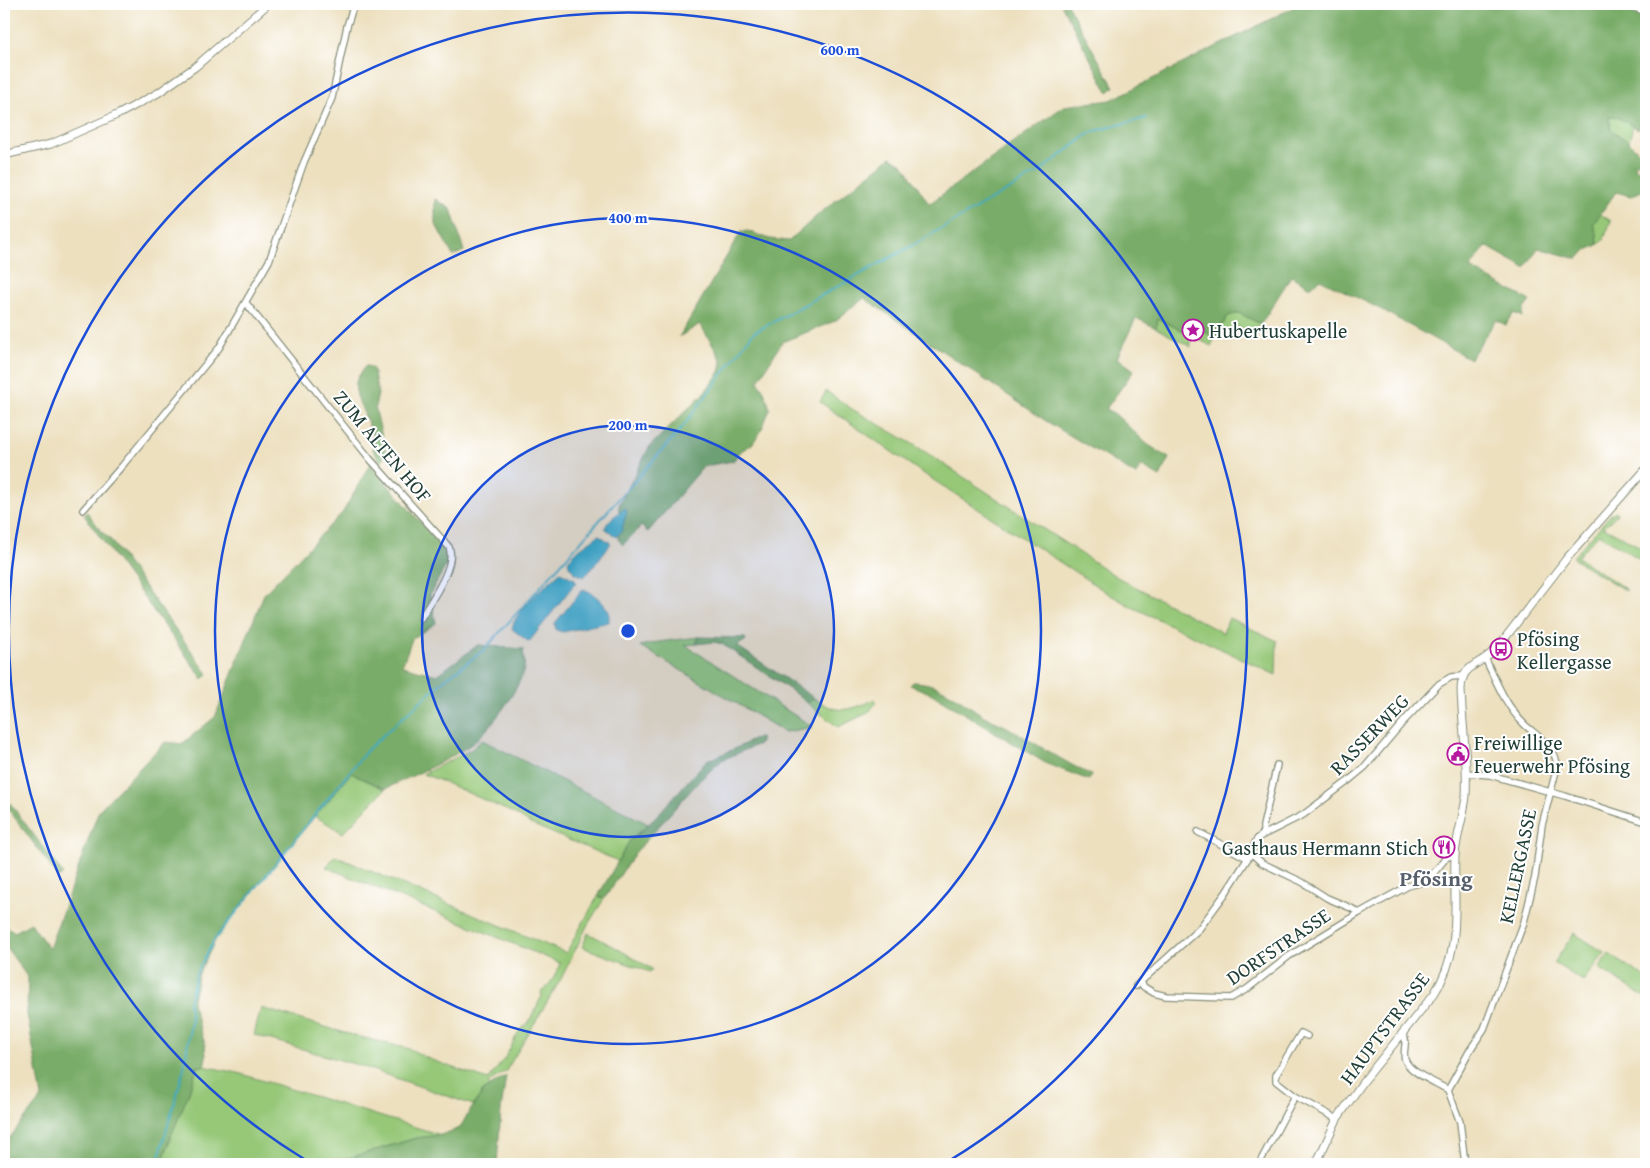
<svg xmlns="http://www.w3.org/2000/svg" width="1650" height="1168" font-family="'Gentium Book Plus',serif">
  <style>
    .green { fill: #96c878; stroke: #5a8256 }
    .forest { fill: #78ac68; stroke: #4c744e }
    .water { fill: #3fabbe; stroke: #2f7479 }
    .lines { fill: none; stroke-linecap: round; stroke-linejoin: round }
    .stream { stroke: #3fabbe; stroke-width: 2 }
    .minor-casing { stroke: #868e7a; stroke-width: 8 }
    .tertiary-casing { stroke: #868e7a; stroke-width: 9 }
    .minor { stroke: #fff; stroke-width: 5.5 }
    .tertiary { stroke: #fff; stroke-width: 7 }
    .ring { fill: none; stroke: #1d4ed8; stroke-width: 2.5 }
    .labels { text-anchor: middle; dominant-baseline: central; stroke-width: 4; stroke-linejoin: round; paint-order: stroke }
    .poi-label { font-size: 20px; fill: #1f3d34; stroke: #fff; text-anchor: start }
    .street-label { font-size: 20px; fill: #1f3d34; stroke: #fff }
    .quarter-label { font-size: 22px; font-weight: bold; fill: #565f69; stroke: #fff }
    .centre { fill: #1d4ed8; stroke: #fff; stroke-width: 2.5 }
    .ring-label { font-size: 15px; text-anchor: middle; font-weight: bold; fill: #1d4ed8; stroke: #fff; stroke-width: 4; stroke-linejoin: round; paint-order: stroke }
  </style>
  <rect width="100%" height="100%" fill="#fff"/>
  <filter id="ink" filterUnits="userSpaceOnUse"><feTurbulence type="fractalNoise" baseFrequency=".02" numOctaves="2"/><feDisplacementMap in="SourceGraphic" scale="10" xChannelSelector="R" yChannelSelector="G"/><feConvolveMatrix kernelMatrix="1 2 1 2 8 2 1 2 1" color-interpolation-filters="sRGB"/></filter>
  <filter id="wash" filterUnits="userSpaceOnUse"><feTurbulence type="fractalNoise" baseFrequency=".0096" numOctaves="4" result="noise"/><feDisplacementMap in="SourceGraphic" scale="20" xChannelSelector="R" yChannelSelector="G"/><feGaussianBlur stdDeviation="1.12" result="paint"/><feColorMatrix in="noise" values="0 0 0 0 0 0 0 0 0 0 0 0 0 0 0 0 0 1.4 0 .05"/><feComposite in="paint" operator="in"/></filter>
  <g filter="url(#wash)">
    <rect width="100%" height="100%" fill="#ede0bf"/>
    <path class="green" d="M1609,116H1615L1633,125L1629,142L1611,130Z
      M1600,214L1611,221L1604,239L1598,245L1597,234L1593,224Z
      M1239,313L1261,324L1251,333L1239,327L1230,328L1222,339L1215,337L1211,346L1193,336L1191,324Z
      M1158,319L1188,333L1191,347L1156,328Z
      M826,391L852,409L916,446L1117,577L1223,633L1229,618L1277,641L1276,675L1130,606L1109,594L915,468L820,402Z
      M1616,511L1617,514L1604,527L1646,550V563L1599,534L1577,557L1627,590L1626,591L1574,559V556L1612,513Z
      M699,637L696,644L685,645L813,727L785,732L640,646L659,642Z
      M814,698C831,709 839,713 859,706C865,704 870,702 874,699L877,702L868,713L838,727L807,703Z
      M482,740L648,824L630,840L618,861L531,824L513,813L446,783L423,774L471,750Z
      M351,773L385,789L343,833L315,816Z
      M335,856L566,953L598,896L604,899L587,926L562,977L506,1071L489,1082V1087L484,1090L473,1105L361,1066L254,1035L261,1008L352,1035L410,1049L429,1059L488,1080L505,1058L519,1031L529,1022L542,996L541,992C550,987 557,972 560,963L326,867Z
      M588,933L613,946L652,969L650,972L582,947Z
      M1574,933L1605,953L1583,981L1554,963Z
      M1609,954L1646,978V998L1599,968Z
      M203,1066L238,1073L441,1135L416,1138L356,1156L320,1164H162L172,1133L188,1095L197,1067Z"/>
    <path class="forest" d="M1061,4H1067L1114,87L1108,92Z
      M1300,4H1610L1646,17V115L1638,129L1615,116L1609,117L1611,130L1629,142L1646,159V163H1634L1635,169L1646,171V189L1631,196L1616,192L1593,224L1597,234L1598,245L1585,251L1578,259L1538,248L1525,268L1486,246L1470,268L1530,301L1524,309L1522,317L1514,313L1506,325L1496,320L1470,359L1380,309L1320,279L1310,287L1291,276L1261,324L1239,313L1228,316L1215,337L1191,324L1188,333L1158,319L1156,328L1136,318L1117,358L1134,370L1106,409L1115,414L1147,444L1169,458L1160,477L1141,466L1136,475L1046,421L864,298L835,321L782,342L758,381L765,393L770,409L760,433L752,444L741,451L733,461L704,466L648,532L641,526L623,545L618,539L619,505L650,446L703,394L720,372L722,361L700,324L679,337L741,232L748,231L770,239L789,241L820,213L891,157L903,164L929,204L1064,106L1111,100Z
      M435,199L451,209L464,251L453,256L435,223Z
      M366,365L373,369L378,394L375,407L386,453L381,462L373,450C376,426 352,400 356,382C358,376 363,370 366,365Z
      M370,464L444,549L448,562L430,594L436,623L412,639L402,666L437,675L478,645L523,649C523,655 525,662 524,668C521,688 487,734 470,745C444,763 413,775 385,789L351,773L248,897L216,939L199,973L192,1003L205,1044L206,1057L204,1066L197,1067L188,1095L172,1133L162,1164H4V1145L42,1097L27,1014L28,978L4,944V925L15,932L31,923L49,949L99,810L165,742L182,744L215,717L264,594L343,512Z
      M87,512L102,532L110,539L208,674L203,679L84,515Z
      M699,637L745,638L746,640L737,646L814,698L807,703L792,691L722,644L714,642L696,644Z
      M913,682C941,682 962,702 984,716C992,721 1001,723 1009,728C1036,744 1063,761 1091,775L1089,780L1047,764L932,694L910,685Z
      M760,737L761,743L722,760L700,780L635,853L604,899L598,896L630,840L639,833L653,820L707,760C724,755 743,744 760,737Z
      M4,795L63,874L59,878L4,803Z
      M506,1076L501,1110L497,1164H320L356,1156L416,1138L441,1135L460,1128L466,1117L484,1090Z"/>
    <path class="water" d="M625,508L627,512L621,532L616,537L605,528C608,519 618,514 625,508Z
      M599,535L611,543L591,570L584,577L575,573L569,566L568,560L579,549Z
      M560,572L575,579L576,582L529,642L512,629C515,610 546,586 560,572Z
      M583,589C593,592 603,602 609,611V622L563,632L556,630L555,623Z"/>
    <g class="lines">
      <path class="stream" d="M157,1164L184,1068L191,1021L189,1002L197,972L215,939L368,749L444,680L484,650L681,429L753,333L906,249L1039,172L1091,132L1146,118"/>
    </g>
  </g>
  <g filter="url(#ink)">
    <g class="lines">
      <g class="minor-casing">
        <path id="minor" d="M4,8L8,4
          M246,303L370,459L449,547C457,565 430,602 421,618
          M83,510L122,466L219,348L269,261L304,162L332,98L347,26L354,4
          M1466,773L1490,775L1565,796L1646,822
          M1198,832L1247,858
          M1263,834V826L1277,765
          M1251,853L1262,863L1302,882L1327,898L1351,908L1359,913
          M1427,881L1446,858L1455,854
          M1141,983L1144,987L1154,993L1166,996L1231,998L1247,989L1289,956L1359,913L1408,886L1427,881L1455,885
          M1136,986L1199,929L1225,894L1250,855L1256,841L1259,837L1303,815L1347,782L1365,767L1404,721L1439,684L1451,677L1463,676
          M1402,1033C1409,1040 1402,1051 1405,1060C1410,1073 1437,1083 1448,1090L1460,1122L1465,1164
          M1307,1036L1301,1033L1276,1075V1081L1295,1096L1337,1119
          M1448,1090L1470,1050L1484,1029L1524,922L1535,877L1542,825L1557,767C1557,747 1538,737 1525,725C1506,707 1496,681 1485,658
          M1259,1164L1295,1096"/>
      </g>
      <g class="tertiary-casing">
        <path id="tertiary" d="M1625,4L1646,11
          M4,155L51,144L119,114L158,93L195,67L268,4
          M1316,1164L1337,1119L1363,1082L1434,994C1463,949 1453,907 1455,857C1456,836 1464,816 1466,796C1468,761 1462,724 1461,689C1462,669 1471,668 1485,658C1490,655 1494,651 1498,647L1567,558L1646,469"/>
      </g>
      <use href="#minor" class="minor"/>
      <use href="#tertiary" class="tertiary"/>
    </g>
  </g>
  <circle cx="628" cy="631" r="206" fill="#1d4ed8" fill-opacity=".12"/>
  <g class="ring">
    <circle cx="628" cy="631" r="206"/>
    <circle cx="628" cy="631" r="413"/>
    <path d="M309 1162A619 619 0 1 1 947 1162"/>
  </g>
  <defs>
    <g id="sight-ring" transform="scale(1.125)"><circle r="9.5" fill="#fff" stroke="#b5179e" stroke-width="1.5"/><path d="M0-6L1.8-2.2L6-1.7L2.9 1.2L3.7 5.4L0 3.3L-3.7 5.4L-2.9 1.2L-6-1.7L-1.8-2.2Z" fill="#b5179e"/></g>
    <g id="bus-ring" transform="scale(1.125)"><circle r="9.5" fill="#fff" stroke="#b5179e" stroke-width="1.5"/><path d="M-5-6H5V4H4V6H2V4H-2V6H-4V4H-5ZM-3.5-4V0h7V-4ZM-3.5 1.2v1.5H-2V1.2ZM2 1.2v1.5H3.5V1.2Z" fill="#b5179e"/></g>
    <g id="civic-ring" transform="scale(1.125)"><circle r="9.5" fill="#fff" stroke="#b5179e" stroke-width="1.5"/><path d="M-.6-6.5H3V-4.5H.6V-3L4-1V1h2V6H-6V1h2V-1L-.6-3ZM-1.2 2.5V6h2.4V2.5Z" fill="#b5179e"/></g>
    <g id="restaurant-ring" transform="scale(1.125)"><circle r="9.5" fill="#fff" stroke="#b5179e" stroke-width="1.5"/><path d="M-5-6h1v4h1v-4h1v4h1v-4h1v5L-1.5 .5V6h-2V.5L-5-1ZM5-6V6H3V1.5H1.5Q1.5-4 5-6Z" fill="#b5179e"/></g>
  </defs>
  <g fill-rule="evenodd">
    <use href="#sight-ring" x="1193" y="330"/>
    <use href="#bus-ring" x="1501" y="649"/>
    <use href="#civic-ring" x="1458" y="754"/>
    <use href="#restaurant-ring" x="1444" y="847"/>
  </g>
  <g class="labels">
    <g class="poi-label">
      <text x="1209" y="330">Hubertuskapelle</text>
      <text x="1517" y="638">Pfösing<tspan x="1517" dy="23">Kellergasse</tspan></text>
      <text x="1474" y="742">Freiwillige<tspan x="1474" dy="23">Feuerwehr Pfösing</tspan></text>
      <text x="1428" y="847" text-anchor="end">Gasthaus Hermann Stich</text>
    </g>
    <g class="street-label">
      <text transform="translate(383 446) rotate(50)">ZUM ALTEN HOF</text>
      <text transform="translate(1369 734) rotate(-46)">RASSERWEG</text>
      <text transform="translate(1517 866) rotate(-78)">KELLERGASSE</text>
      <text transform="translate(1278 946) rotate(-34)">DORFSTRASSE</text>
      <text transform="translate(1384 1028) rotate(-53)">HAUPTSTRASSE</text>
    </g>
    <g class="quarter-label">
      <text x="1436" y="878">Pfösing</text>
    </g>
  </g>
  <circle cx="628" cy="631" r="8" class="centre"/>
  <g class="ring-label">
    <text x="840" y="55">600 m</text>
    <text x="628" y="223">400 m</text>
    <text x="628" y="430">200 m</text>
  </g>
  <rect width="1650" height="1168" fill="none" stroke="#fff" stroke-width="20"/>
</svg>
